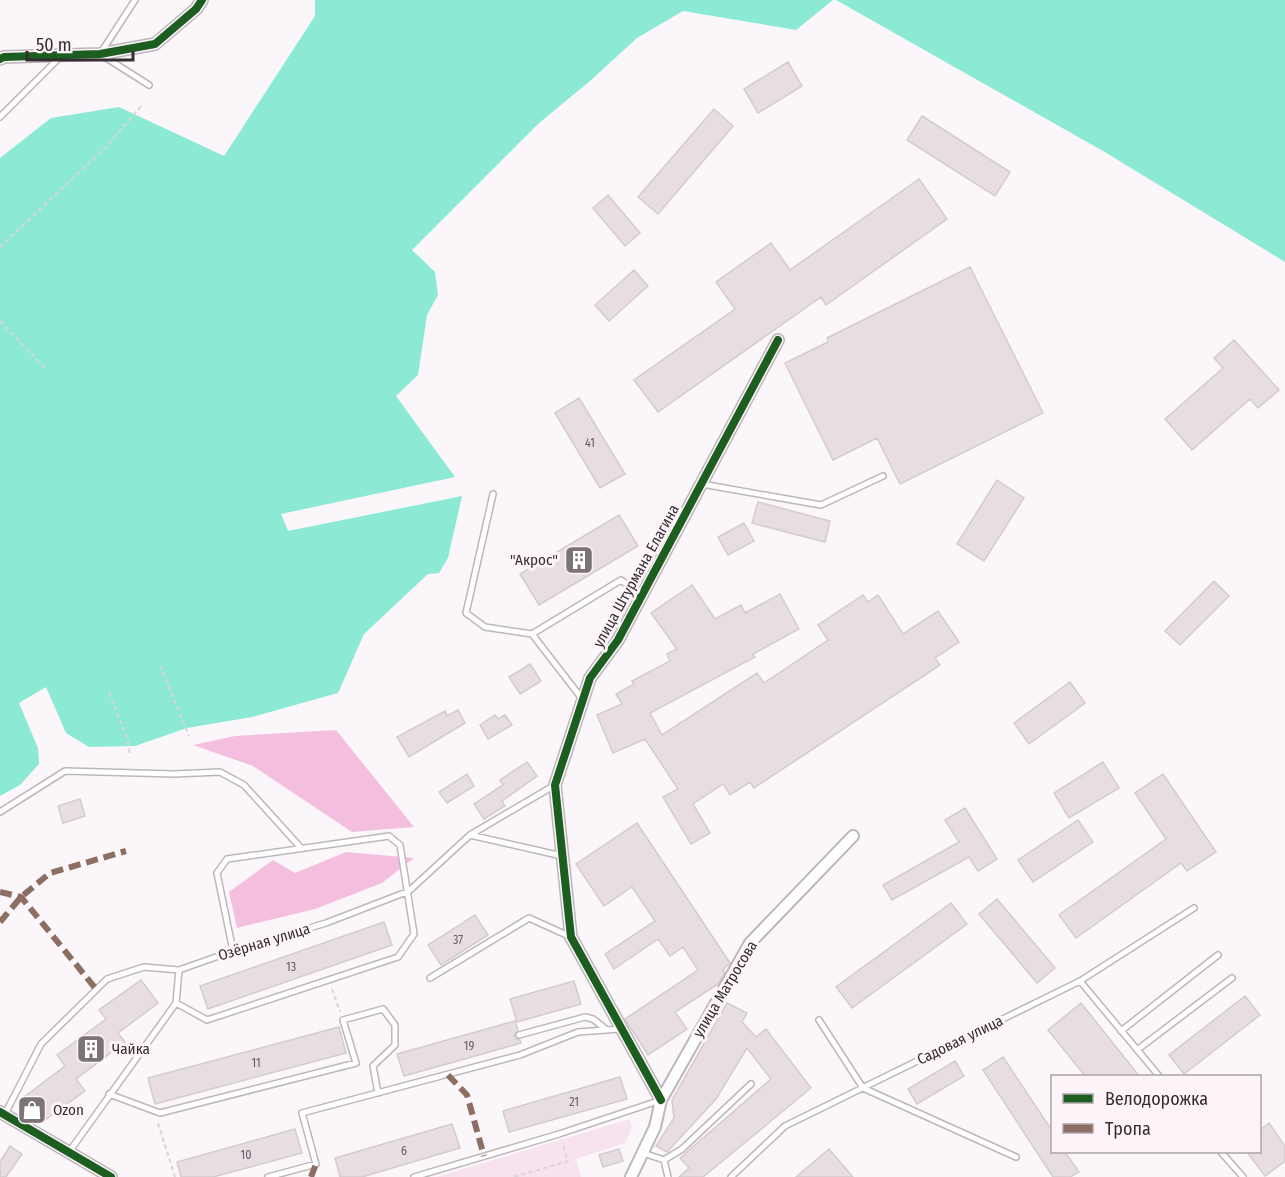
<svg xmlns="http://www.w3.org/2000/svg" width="1285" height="1177" font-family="'Fira Sans Condensed',sans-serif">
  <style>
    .green { fill: #f8e2ed }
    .forest { fill: #f4bfde }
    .water { fill: #8cead4 }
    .building { fill: #e9dde4; stroke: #d2ccd0; stroke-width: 1.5 }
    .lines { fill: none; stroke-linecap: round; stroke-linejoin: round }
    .lane-casing { stroke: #bdb7bb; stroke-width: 8 }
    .street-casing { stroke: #bdb7bb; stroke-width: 14 }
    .path { stroke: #d9d6d7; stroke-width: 2; stroke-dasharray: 4.5 3; stroke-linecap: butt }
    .lane { stroke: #fefefe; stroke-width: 5 }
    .street { stroke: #fefefe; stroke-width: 10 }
    .quiet { stroke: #8d6e63; stroke-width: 6; stroke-dasharray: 12 6; stroke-linecap: butt }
    .cycleway-casing { stroke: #fdf4f9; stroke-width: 11 }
    .cycleway { stroke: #1b5e20; stroke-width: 8 }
    .labels { text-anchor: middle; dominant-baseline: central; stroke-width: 6; stroke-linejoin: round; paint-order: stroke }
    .number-label { font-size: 12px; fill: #645b60 }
    .poi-label { font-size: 15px; fill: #352d31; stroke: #fdf4f9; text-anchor: start }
    .street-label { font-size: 15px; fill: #352d31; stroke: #fdf4f9 }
  </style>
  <rect width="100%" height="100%" fill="#fbf6f9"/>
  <path class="green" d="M630,1119L632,1128L625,1143L576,1159L581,1177H436Z"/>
  <path class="forest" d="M336,730L414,827L352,832L253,766L193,745L235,736Z
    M346,852L414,858L382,883L315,909L237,928L229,892L273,860L295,873Z"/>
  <path class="water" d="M315,0H833L796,30L683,11L637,38L590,81L538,124L412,250L435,272L438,295L427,315L418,375L396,396L455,477L281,514L288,531L462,496L448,558L439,573L428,574L364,634L338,693L252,717L187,728L135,746L89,747L66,733L46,687L19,703L38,748L39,764L20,785L0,796V158L51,118L119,107L224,156L315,16Z
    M836,0H1285V262L1103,151Z"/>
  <path class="building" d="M788,62L802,86L758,113L744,89Z
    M714,109L733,126L658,214L638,197Z
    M922,116L1010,172L995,196L907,140Z
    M919,179L947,219L826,305L821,297L658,412L634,380L735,309L716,282L771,243L790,270Z
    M608,195L640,233L625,246L593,208Z
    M970,267L1043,413L900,484L877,438L833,460L785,363L828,342L827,338Z
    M634,270L648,286L609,321L595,305Z
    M1234,340L1279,390L1258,408L1250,399L1192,450L1165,419L1223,368L1214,358Z
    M579,398L625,474L600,488L555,413Z
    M997,480L1024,498L984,561L957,544Z
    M758,502L830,521L825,542L752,523Z
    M619,515L638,546L539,605L520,574Z
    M744,523L754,541L728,555L718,537Z
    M1214,581L1229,596L1180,645L1165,631Z
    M692,585L715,619L741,605L745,613L780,594L799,629L753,654L755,657L650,713L662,735L757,673L764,683L828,640L818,625L863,595L868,602L878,595L903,634L938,611L959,642L935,658L940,665L754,788L750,782L730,795L723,784L693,804L710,833L691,844L663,797L678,789L645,739L613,753L597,715L622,704L616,694L634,684L632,681L670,661L667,654L677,649L651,613Z
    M530,664L541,681L520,694L509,677Z
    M1070,682L1085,703L1029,744L1014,723Z
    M458,710L465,723L409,757L397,737L445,711L447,716Z
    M495,715L498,719L505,715L512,725L488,739L480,725Z
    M527,762L537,776L502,801L505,806L484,819L474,804L503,785L500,780Z
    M1103,762L1119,788L1069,818L1054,793Z
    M467,774L474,786L447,803L439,792Z
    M1163,774L1216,852L1187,871L1181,863L1076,938L1059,915L1166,839L1135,793Z
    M80,799L85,816L63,823L58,806Z
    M965,808L997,859L978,871L969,857L892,900L883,885L959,842L945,820Z
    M1078,820L1093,842L1033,882L1018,860Z
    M637,823L730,963L723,970L725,973L718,984L675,1012L687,1029L648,1055L625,1019L698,970L683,947L670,956L658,939L614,969L605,954L655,921L632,887L604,906L576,864Z
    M997,899L1055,968L1037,983L979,914Z
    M951,903L967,924L852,1008L836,987Z
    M475,915L488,935L441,965L428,945Z
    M384,922L392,945L208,1009L200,986Z
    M141,980L158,1003L118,1033L125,1042L76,1079L85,1091L41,1123L23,1098L65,1066L57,1055L106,1019L99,1010Z
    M574,981L581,1004L517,1022L510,999Z
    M1245,996L1260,1015L1184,1074L1169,1055Z
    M727,1003L747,1013L742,1022L756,1037L766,1029L811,1088L703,1177H679L689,1168L680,1158L771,1079L747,1048L716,1099L667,1152L656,1146L674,1118L672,1100Z
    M1081,1003L1140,1077H1086L1048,1030Z
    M515,1021L518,1030L514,1036L516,1039L520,1040L521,1043L404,1076L397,1054Z
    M339,1027L346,1053L155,1104L148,1078Z
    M1003,1057L1053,1132V1152H1065L1079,1172L1070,1177H1053L983,1070Z
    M955,1061L964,1076L917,1104L908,1089Z
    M620,1077L627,1099L509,1132L503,1111Z
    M1269,1123L1285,1146V1161L1265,1176L1247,1152H1260V1130Z
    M452,1124L460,1148L362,1177H340L335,1158Z
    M295,1129L302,1153L213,1177H181L177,1162Z
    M10,1146L22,1154L6,1177H0V1162Z
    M619,1149L623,1161L603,1167L599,1155Z
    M829,1149L853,1177H796Z"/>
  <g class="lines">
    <g class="lane-casing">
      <path id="lane" d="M135,0L100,54L149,85
        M0,117L61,56
        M702,484L821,505L883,476
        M493,494L466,613L485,627L532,634
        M583,700L532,634L621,580L642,596
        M0,812L65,771L174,774L220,772L244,785L301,848
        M470,835L562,856
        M430,978L529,918L571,937
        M1080,981L1159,1076
        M176,1003L179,970
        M819,1020L863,1088L1016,1157
        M1121,1031L1218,955
        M519,1035L585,1017L593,1019L607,1030
        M1137,1050L1232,978
        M109,1094L160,1113L356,1063L343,1020L383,1009L395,1025V1045L373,1066L378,1093
        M5,1114L41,1044L107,979L144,967L179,970L233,951L326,923L409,891L470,835L555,785
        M69,1152L176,1003L207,1020L398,957L414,934L400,845L389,836L227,859L217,873L233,951
        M1221,1152L1243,1177
        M643,1153L664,1160L682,1149L751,1084
        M664,1160L668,1177
        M268,1177L316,1164L302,1113L520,1055L578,1032L620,1029
        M414,1177L559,1134L661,1100
        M731,1177L785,1126L1080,981L1194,908"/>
    </g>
    <g class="street-casing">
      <path id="street" d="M0,59L4,57L100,54L155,44L196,9L202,0
        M661,1100L571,937L555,785L590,678L618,640L778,340
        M0,1112L111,1177
        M631,1177L655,1127L661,1100L750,943L853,836"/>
    </g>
    <path class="path" d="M0,247L107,146L142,105
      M0,321L45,368
      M160,665L189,736
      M109,692L127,738L130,754
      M332,989L340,1012
      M158,1123L175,1177
      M514,1177L568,1161L562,1143"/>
    <use href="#lane" class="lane"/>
    <use href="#street" class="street"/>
    <path class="quiet" d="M0,892L21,897L96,989
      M0,922L21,897L50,873L126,851
      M448,1075L467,1095L484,1156
      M311,1177L316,1164"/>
    <g class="cycleway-casing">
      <path id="cycleway" d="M0,59L4,57L100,54L155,44L196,9L202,0
        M661,1100L571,937L555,785L590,678L618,640L778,340
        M0,1112L111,1177"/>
    </g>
    <use href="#cycleway" class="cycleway"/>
  </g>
  <defs>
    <g id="building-square" transform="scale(1.5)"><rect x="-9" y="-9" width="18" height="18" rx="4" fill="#7a7377" stroke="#fdf4f9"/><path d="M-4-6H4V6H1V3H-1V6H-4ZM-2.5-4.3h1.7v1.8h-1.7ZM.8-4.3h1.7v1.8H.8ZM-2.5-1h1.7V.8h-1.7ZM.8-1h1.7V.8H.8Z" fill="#fff"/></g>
    <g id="shop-square" transform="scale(1.5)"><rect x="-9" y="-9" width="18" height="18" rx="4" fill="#7a7377" stroke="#fdf4f9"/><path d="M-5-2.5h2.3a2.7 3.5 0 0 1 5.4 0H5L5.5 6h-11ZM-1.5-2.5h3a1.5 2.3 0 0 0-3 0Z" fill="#fff"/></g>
  </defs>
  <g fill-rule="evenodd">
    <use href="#building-square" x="579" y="560"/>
    <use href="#building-square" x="91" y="1049"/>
    <use href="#shop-square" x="32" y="1110"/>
  </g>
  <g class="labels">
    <g class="number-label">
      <text x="590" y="443">41</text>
      <text x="458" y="940">37</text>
      <text x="291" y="967">13</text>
      <text x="469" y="1046">19</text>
      <text x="256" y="1063">11</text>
      <text x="574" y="1102">21</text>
      <text x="404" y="1151">6</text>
      <text x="246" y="1155">10</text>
    </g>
    <g class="poi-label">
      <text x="558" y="560" text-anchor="end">"Акрос"</text>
      <text x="112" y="1049">Чайка</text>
      <text x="53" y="1110">Ozon</text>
    </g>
    <g class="street-label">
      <text transform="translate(636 576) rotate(-61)">улица Штурмана Елагина</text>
      <text transform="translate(264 942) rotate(-17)">Озёрная улица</text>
      <text transform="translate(725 989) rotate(-59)">улица Матросова</text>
      <text transform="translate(960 1040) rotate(-26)">Садовая улица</text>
    </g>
  </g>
  <rect x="1051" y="1075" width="210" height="78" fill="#fdf4f9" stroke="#ada4a9" stroke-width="1.5"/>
  <rect x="1063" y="1094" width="30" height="9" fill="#1b5e20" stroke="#ada4a9" stroke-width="1.5"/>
  <text x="1105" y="1105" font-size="18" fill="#352d31">Велодорожка</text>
  <rect x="1063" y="1124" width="30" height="9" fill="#8d6e63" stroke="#ada4a9" stroke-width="1.5"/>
  <text x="1105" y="1135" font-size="18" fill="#352d31">Тропа</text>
  <path d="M27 51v9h106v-9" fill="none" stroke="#352d31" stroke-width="3"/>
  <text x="36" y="51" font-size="18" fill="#352d31" stroke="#fdf4f9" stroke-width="4.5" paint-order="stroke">50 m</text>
</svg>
